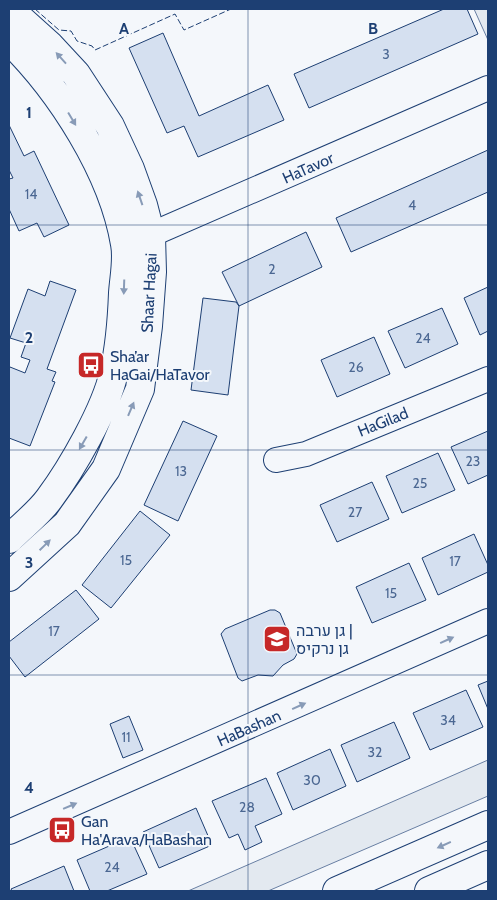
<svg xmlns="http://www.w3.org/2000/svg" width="497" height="900" font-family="Cabin,Heebo,sans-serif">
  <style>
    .green { fill: #e3e9f0; stroke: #687fa3 }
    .building { fill: #d5e0f0; stroke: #1d3f73 }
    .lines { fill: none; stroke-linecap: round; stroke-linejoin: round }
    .minor-casing { stroke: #1d3f73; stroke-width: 26 }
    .tertiary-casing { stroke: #1d3f73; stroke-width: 30 }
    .secondary-casing { stroke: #1d3f73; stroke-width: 30 }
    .minor { stroke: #f4f7fb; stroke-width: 24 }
    .tertiary { stroke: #f4f7fb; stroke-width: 28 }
    .secondary { stroke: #f4f7fb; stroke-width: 28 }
    .fence { stroke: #1d3f73; stroke-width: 1; stroke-dasharray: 6 2.5; stroke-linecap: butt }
    .oneway { fill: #889bb7 }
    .grid { fill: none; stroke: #1d3f73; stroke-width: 1; stroke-opacity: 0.55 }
    .labels { text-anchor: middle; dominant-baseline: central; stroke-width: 4; stroke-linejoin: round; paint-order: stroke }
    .number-label { font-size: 14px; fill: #4b6792 }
    .street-label { font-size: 16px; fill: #1d3f73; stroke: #f4f7fb }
    .poi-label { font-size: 16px; fill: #1d3f73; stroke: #f4f7fb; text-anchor: start }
    .grid-label { font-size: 16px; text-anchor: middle; font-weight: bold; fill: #1d3f73; stroke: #f4f7fb; stroke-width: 4; stroke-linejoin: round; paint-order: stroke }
  </style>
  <rect width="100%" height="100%" fill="#f4f7fb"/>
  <path class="green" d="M474,9H488V40Z
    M488,760V796L268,891H188Z"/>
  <path class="building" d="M444,9H467L478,34L309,108L294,74Z
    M163,33L199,116L268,85L284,120L198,157L184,126L167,133L129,48Z
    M9,125L24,156L34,151L69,225L44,237L37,223L19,231L9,209V179L13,178L9,170Z
    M488,150V192L351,252L336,218Z
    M306,232L322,267L239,306L222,272Z
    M50,281L76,290L47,369L56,372L52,381L55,382L30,446L9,438V369L10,367L25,373L30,360L21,357L26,343L10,338L28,289L45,296Z
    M488,287V331L480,335L464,298Z
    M203,298L236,302L239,306L228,395L191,390Z
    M442,308L458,344L405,368L388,331Z
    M374,337L390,374L337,397L321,360Z
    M183,421L217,436L178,521L144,505Z
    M488,431V475L468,484L451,447Z
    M438,453L455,490L402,513L386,476Z
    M372,482L389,519L337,542L320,505Z
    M140,511L170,535L111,608L82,585Z
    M474,534L488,565V572L438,595L422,558Z
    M409,563L426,600L372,623L356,587Z
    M76,590L99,619L25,677L9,656V642Z
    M270,610H275L280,613L297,654L294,659L283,665L273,676L258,675L242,681L238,678L221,634L225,629Z
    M488,681V709L478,685Z
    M466,690L483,727L430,750L413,713Z
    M129,716L143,750L123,758L110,724Z
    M394,722L410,758L357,782L341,745Z
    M330,749L346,786L293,810L277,773Z
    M266,778L282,814L255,826L262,842L245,850L238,834L229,838L212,801Z
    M196,808L212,845L159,868L143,832Z
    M130,837L147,874L107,891H90L77,860Z
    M64,866L74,891H12L11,889Z"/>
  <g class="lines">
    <g class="minor-casing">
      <path id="minor" d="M134,242L488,88
        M276,460L306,454L488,379
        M9,832L488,621"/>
    </g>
    <g class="tertiary-casing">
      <path id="tertiary" d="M9,9L50,46L76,74L110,126L130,169L143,205L151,236L152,272L148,326L140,389L106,469L67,524L9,577
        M9,40C61,91 113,172 125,244C128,259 124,278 123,293C122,319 120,346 114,372C106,409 72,468 49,499C38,514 22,526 9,539"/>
    </g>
    <g class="secondary-casing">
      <path id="secondary" d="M337,891L488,825
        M429,891L488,865"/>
    </g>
    <use href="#minor" class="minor"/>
    <use href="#tertiary" class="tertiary"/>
    <use href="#secondary" class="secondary"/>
    <path class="fence" d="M35,9L59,30L71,31L77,41L92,46L95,50L175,14L184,30L231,9"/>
  </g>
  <defs><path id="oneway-solid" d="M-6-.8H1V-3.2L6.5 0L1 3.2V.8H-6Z" transform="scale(1.25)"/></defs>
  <g class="oneway">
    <use href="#oneway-solid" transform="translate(61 58) rotate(-132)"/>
    <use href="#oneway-solid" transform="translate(72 119) rotate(59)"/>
    <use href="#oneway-solid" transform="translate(140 198) rotate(-109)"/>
    <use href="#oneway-solid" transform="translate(124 287) rotate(92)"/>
    <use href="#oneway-solid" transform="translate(131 409) rotate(-67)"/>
    <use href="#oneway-solid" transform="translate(83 443) rotate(120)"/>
    <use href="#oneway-solid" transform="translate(45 545) rotate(-44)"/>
    <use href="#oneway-solid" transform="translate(447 640) rotate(-24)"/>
    <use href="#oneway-solid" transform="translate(299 706) rotate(-24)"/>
    <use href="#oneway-solid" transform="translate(70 806) rotate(-23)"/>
    <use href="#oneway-solid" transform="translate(444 845) rotate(156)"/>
  </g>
  <path class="grid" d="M248,9V891M9,225H488M9,450H488M9,675H488"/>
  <defs>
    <g id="bus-square" transform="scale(1.4375)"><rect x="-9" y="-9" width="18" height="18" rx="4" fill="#c62828" stroke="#f4f7fb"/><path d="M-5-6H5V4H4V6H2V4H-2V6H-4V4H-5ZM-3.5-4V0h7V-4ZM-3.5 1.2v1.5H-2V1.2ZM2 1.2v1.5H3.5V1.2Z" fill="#fff"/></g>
    <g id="school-square" transform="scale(1.4375)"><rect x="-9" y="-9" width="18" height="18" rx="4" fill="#c62828" stroke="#f4f7fb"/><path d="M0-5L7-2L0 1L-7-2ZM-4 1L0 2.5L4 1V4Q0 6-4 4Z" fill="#fff"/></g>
  </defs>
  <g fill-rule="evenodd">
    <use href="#bus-square" x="91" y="365"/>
    <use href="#school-square" x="277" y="639"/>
    <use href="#bus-square" x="62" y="830"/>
  </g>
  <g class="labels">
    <g class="number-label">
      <text x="386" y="54">3</text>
      <text x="31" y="194">14</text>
      <text x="412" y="205">4</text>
      <text x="272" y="269">2</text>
      <text x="423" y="338">24</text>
      <text x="356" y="367">26</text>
      <text x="473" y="461">23</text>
      <text x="181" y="471">13</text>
      <text x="420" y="483">25</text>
      <text x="355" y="512">27</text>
      <text x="126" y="560">15</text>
      <text x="455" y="561">17</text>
      <text x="391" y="593">15</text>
      <text x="54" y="631">17</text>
      <text x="448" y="720">34</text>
      <text x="126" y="737">11</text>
      <text x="375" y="752">32</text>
      <text x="312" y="780">30</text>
      <text x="247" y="807">28</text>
      <text x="112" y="867">24</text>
    </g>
    <g class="street-label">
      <text transform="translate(308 168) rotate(-24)">HaTavor</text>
      <text transform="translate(149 293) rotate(-87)">Shaar Hagai</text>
      <text transform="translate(383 422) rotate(-22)">HaGilad</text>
      <text transform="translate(249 728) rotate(-24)">HaBashan</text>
    </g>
    <g class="poi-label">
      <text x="110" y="356">Sha’ar<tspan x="110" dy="18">HaGai/HaTavor</tspan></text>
      <text x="296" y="630">גן ערבה |<tspan x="296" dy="18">גן נרקיס</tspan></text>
      <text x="81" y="821">Gan<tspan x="81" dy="18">Ha'Arava/HaBashan</tspan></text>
    </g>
  </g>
  <g class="grid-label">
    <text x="124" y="34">A</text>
    <text x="373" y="34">B</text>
    <text x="29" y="118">1</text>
    <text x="29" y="343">2</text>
    <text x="29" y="568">3</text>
    <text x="29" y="793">4</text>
  </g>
  <rect width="497" height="900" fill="none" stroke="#1d3f73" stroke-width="20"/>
</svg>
